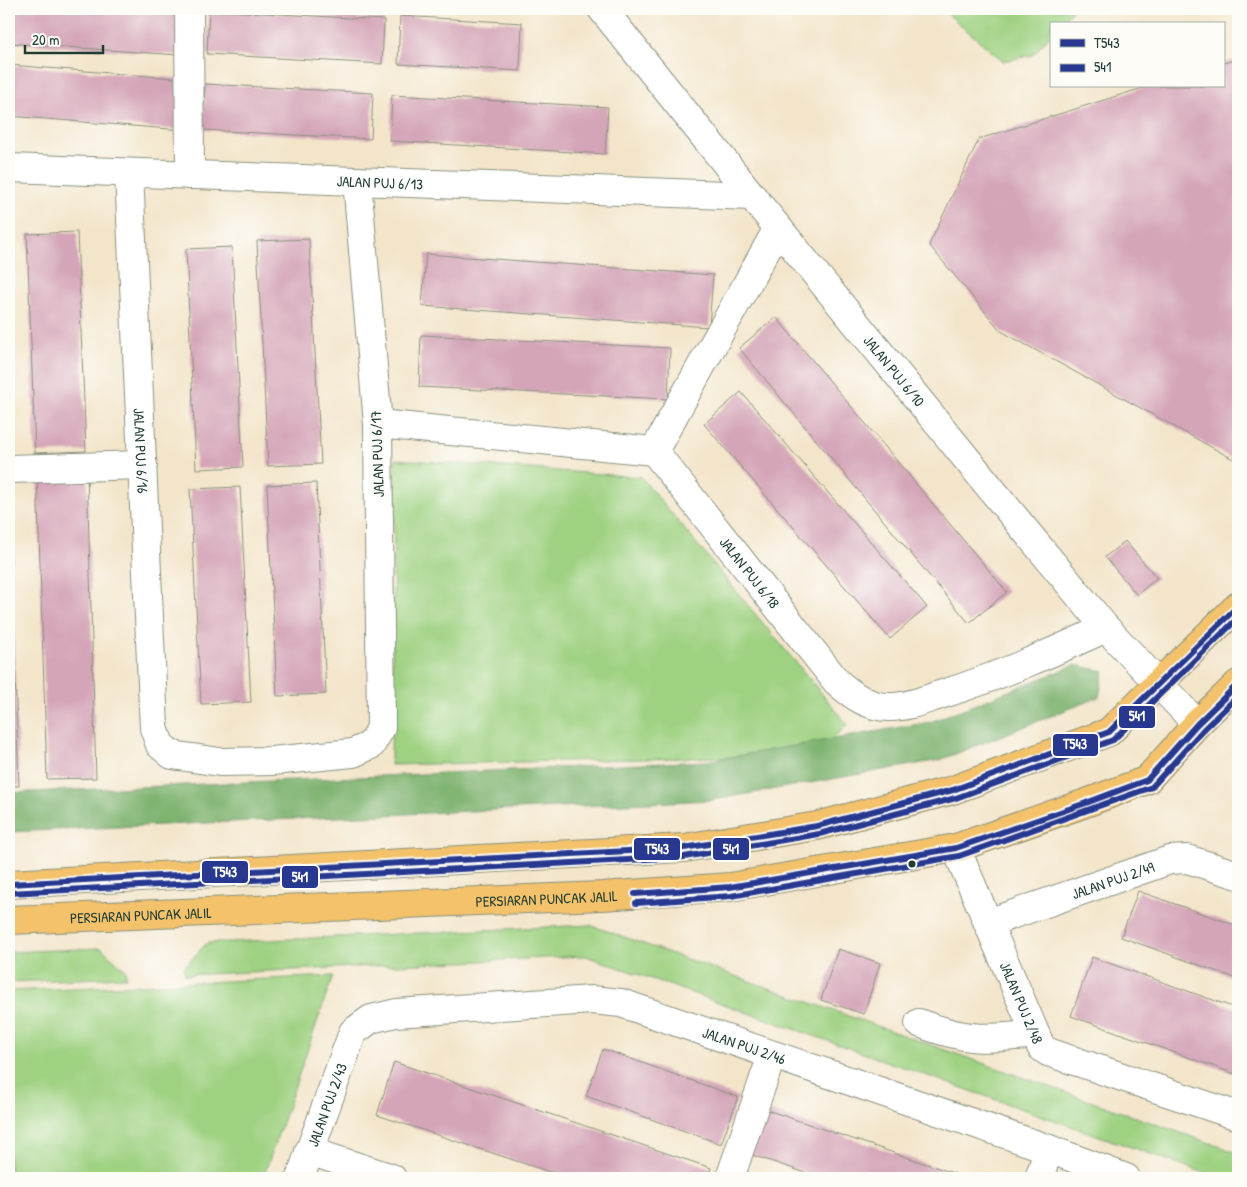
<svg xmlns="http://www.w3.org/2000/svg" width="1247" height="1187" font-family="'Patrick Hand',sans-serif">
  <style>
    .green { fill: #9ed181; stroke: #5e875a }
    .forest { fill: #7eb36f; stroke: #4e7852 }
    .building { fill: #d4a5b8 }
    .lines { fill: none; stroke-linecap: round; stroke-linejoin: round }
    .minor-casing { stroke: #89917f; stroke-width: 30 }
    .major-casing { stroke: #89917f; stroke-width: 30 }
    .minor { stroke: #fff; stroke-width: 28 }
    .major { stroke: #f3c26a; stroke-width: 28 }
    .bus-1-casing { stroke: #fdfcf7; stroke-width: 10 }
    .bus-2-casing { stroke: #fdfcf7; stroke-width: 10 }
    .bus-1 { stroke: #283890; stroke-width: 6 }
    .bus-2 { stroke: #283890; stroke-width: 6 }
    .bus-dot { fill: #1f3d34; stroke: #fdfcf7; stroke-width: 2 }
    .labels { text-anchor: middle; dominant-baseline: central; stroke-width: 4; stroke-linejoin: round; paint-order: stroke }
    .street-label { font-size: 15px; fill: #1f3d34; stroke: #fdfcf7 }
    .line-badge { stroke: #fdfcf7; stroke-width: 2 }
    .badge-label { font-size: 14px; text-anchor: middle; font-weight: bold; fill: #fff }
  </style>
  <rect width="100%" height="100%" fill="#fdfcf7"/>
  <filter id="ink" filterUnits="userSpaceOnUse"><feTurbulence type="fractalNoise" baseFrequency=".02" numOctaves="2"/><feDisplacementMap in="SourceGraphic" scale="10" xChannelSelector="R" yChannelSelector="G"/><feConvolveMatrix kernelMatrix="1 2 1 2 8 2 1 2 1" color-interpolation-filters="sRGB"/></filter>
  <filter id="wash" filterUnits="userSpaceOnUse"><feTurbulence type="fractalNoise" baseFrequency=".0096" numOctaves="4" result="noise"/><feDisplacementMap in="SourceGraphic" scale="20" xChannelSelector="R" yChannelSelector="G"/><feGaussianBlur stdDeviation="1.12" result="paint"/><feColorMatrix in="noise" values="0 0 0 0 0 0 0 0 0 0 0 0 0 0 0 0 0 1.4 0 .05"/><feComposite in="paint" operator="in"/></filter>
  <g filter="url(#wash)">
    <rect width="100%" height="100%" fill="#f3e5ca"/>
    <path class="green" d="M942,9H1073L1060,24H1051V34L1033,55L1003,61Z
      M395,459L641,477L848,725L813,755L391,765Z
      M590,925L1238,1153V1178H1219L586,956L185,975L184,967L207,943Z
      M101,948L126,970V977L9,982V952Z
      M333,976L263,1178H9V991Z"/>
    <path class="forest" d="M1075,665L1104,671L1099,697L940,760L713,800L9,832V793L708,761L930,722Z"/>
    <g id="blocks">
      <path class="building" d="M9,9H183L179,55L9,43Z
        M209,10L384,20L382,64L207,54Z
        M400,16L522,23L520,71L398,64Z
        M1238,59V454L1233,459L1001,331L929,245L979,139L1149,86H1223V63Z
        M9,65L186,79L182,130L9,116Z
        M205,84L373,93L371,139L203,130Z
        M392,95L608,107L605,154L390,141Z
        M77,232L86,451L35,453L27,234Z
        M309,239L321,464L268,466L257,241Z
        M232,247L243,467L196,469L186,249Z
        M426,254L713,275L709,327L422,306Z
        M776,317L1007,592L969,623L739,348Z
        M421,335L670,348L668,399L419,387Z
        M741,392L927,607L890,639L704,424Z
        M87,471L96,778L47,779L37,473Z
        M316,483L326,694L277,696L267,485Z
        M240,487L251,702L201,704L190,489Z
        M9,508L19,786H9Z
        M1125,541L1157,578L1137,595L1105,557Z
        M1138,891L1238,926V979L1121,937Z
        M838,949L880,963L864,1014L821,1000Z
        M1092,957L1238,1009V1075L1071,1016Z
        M603,1049L738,1097L721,1144L586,1096Z
        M394,1062L711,1168L708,1178H568L377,1115Z
        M761,1108L968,1178H821L746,1153Z"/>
    </g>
  </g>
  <g filter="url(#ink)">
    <use href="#blocks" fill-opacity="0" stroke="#89917f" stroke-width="1"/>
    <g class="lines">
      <g class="minor-casing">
        <g id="minor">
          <path d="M189,9L190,175"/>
          <path id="s1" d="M602,9L752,196L1015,518L1106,628L1197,724"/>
          <path id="s2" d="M9,168L752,196"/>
          <path id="s3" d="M129,173L154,728L160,745L172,755L220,762L272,761L353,753L371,745L381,728L378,424L357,181"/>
          <path id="s4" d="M378,424L654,451L837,682C853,696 870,708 891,707C909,707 926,699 943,694C1000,676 1053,652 1106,628"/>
          <path d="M654,451L778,228"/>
          <path d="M9,469L143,465"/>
          <path id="s5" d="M956,848L1041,1047L1048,1052L1238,1116"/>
          <path id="s6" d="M988,923L1170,860L1187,859L1238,875"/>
          <path d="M919,1023C967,1041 984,1040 1035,1034"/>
          <path d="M309,1151L392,1178"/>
          <path id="s7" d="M300,1178L353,1032L371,1019L396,1013L592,1000L621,1003L1049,1149L1126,1178"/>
          <path d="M730,1178L772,1055"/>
          <path d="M1039,1178L1049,1149"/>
        </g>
      </g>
      <g class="major-casing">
        <g id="major">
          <path d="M9,884L684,848L817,826L953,790L1109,732L1238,606"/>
          <path id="s8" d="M9,920L602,896L730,887L956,848L1086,803L1147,780L1197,724L1238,684"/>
        </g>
      </g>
      <use href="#minor" class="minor"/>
      <use href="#major" class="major"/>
      <g class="bus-1-casing">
        <path id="bus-1" d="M9,884L684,848L817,826L953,790L1109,732L1238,606
          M635,894L730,887L956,848L1086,803L1147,780L1197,724L1238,684"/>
      </g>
      <g class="bus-2-casing">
        <path id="bus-2" d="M9,893L684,857L819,834L956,798L1113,740L1238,618
          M636,903L731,896L959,856L1152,787L1203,730L1238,696"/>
      </g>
      <use href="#bus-1" class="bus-1"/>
      <use href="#bus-2" class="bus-2"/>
    </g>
  </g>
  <circle class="bus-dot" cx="912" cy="864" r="4.5"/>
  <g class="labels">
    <g class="street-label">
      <text stroke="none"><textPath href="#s2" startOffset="371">JALAN PUJ 6/13</textPath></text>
      <text stroke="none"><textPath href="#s1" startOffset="465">JALAN PUJ 6/10</textPath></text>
      <text stroke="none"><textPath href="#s3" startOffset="278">JALAN PUJ 6/16</textPath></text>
      <text transform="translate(377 454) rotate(-92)">JALAN PUJ 6/17</text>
      <text stroke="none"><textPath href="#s4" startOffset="432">JALAN PUJ 6/18</textPath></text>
      <text stroke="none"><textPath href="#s6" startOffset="132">JALAN PUJ 2/49</textPath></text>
      <text stroke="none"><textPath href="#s8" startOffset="538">PERSIARAN PUNCAK JALIL</textPath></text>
      <text stroke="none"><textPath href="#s8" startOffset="132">PERSIARAN PUNCAK JALIL</textPath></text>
      <text stroke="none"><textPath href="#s5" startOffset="168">JALAN PUJ 2/48</textPath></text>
      <text stroke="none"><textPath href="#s7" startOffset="559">JALAN PUJ 2/46</textPath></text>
      <text stroke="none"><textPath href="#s7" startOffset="78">JALAN PUJ 2/43</textPath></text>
    </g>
  </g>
  <g class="line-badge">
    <rect x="1118" y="705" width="38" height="24" rx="5" fill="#283890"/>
    <rect x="1052" y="733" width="47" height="24" rx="5" fill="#283890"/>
    <rect x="712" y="837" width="38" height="24" rx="5" fill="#283890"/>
    <rect x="633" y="837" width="48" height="24" rx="5" fill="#283890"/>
    <rect x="201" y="860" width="48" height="24" rx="5" fill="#283890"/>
    <rect x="281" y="865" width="38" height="24" rx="5" fill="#283890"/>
  </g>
  <g class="badge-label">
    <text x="1137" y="721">541</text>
    <text x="1075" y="749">T543</text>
    <text x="731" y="854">541</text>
    <text x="657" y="854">T543</text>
    <text x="225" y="877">T543</text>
    <text x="300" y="882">541</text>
  </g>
  <rect width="1247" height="1187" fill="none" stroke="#fdfcf7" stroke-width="30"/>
  <rect x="1050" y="22" width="175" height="65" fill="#fdfcf7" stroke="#a4b0a9"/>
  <rect x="1060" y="39" width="25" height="8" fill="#283890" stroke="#a4b0a9"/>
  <text x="1094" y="48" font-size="15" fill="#1f3d34">T543</text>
  <rect x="1060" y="64" width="25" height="8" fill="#283890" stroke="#a4b0a9"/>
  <text x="1094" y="72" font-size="15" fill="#1f3d34">541</text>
  <path d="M25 45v8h78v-8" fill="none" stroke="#1f3d34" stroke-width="2.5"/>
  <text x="32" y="45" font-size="15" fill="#1f3d34" stroke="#fdfcf7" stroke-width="4" paint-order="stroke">20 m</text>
</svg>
